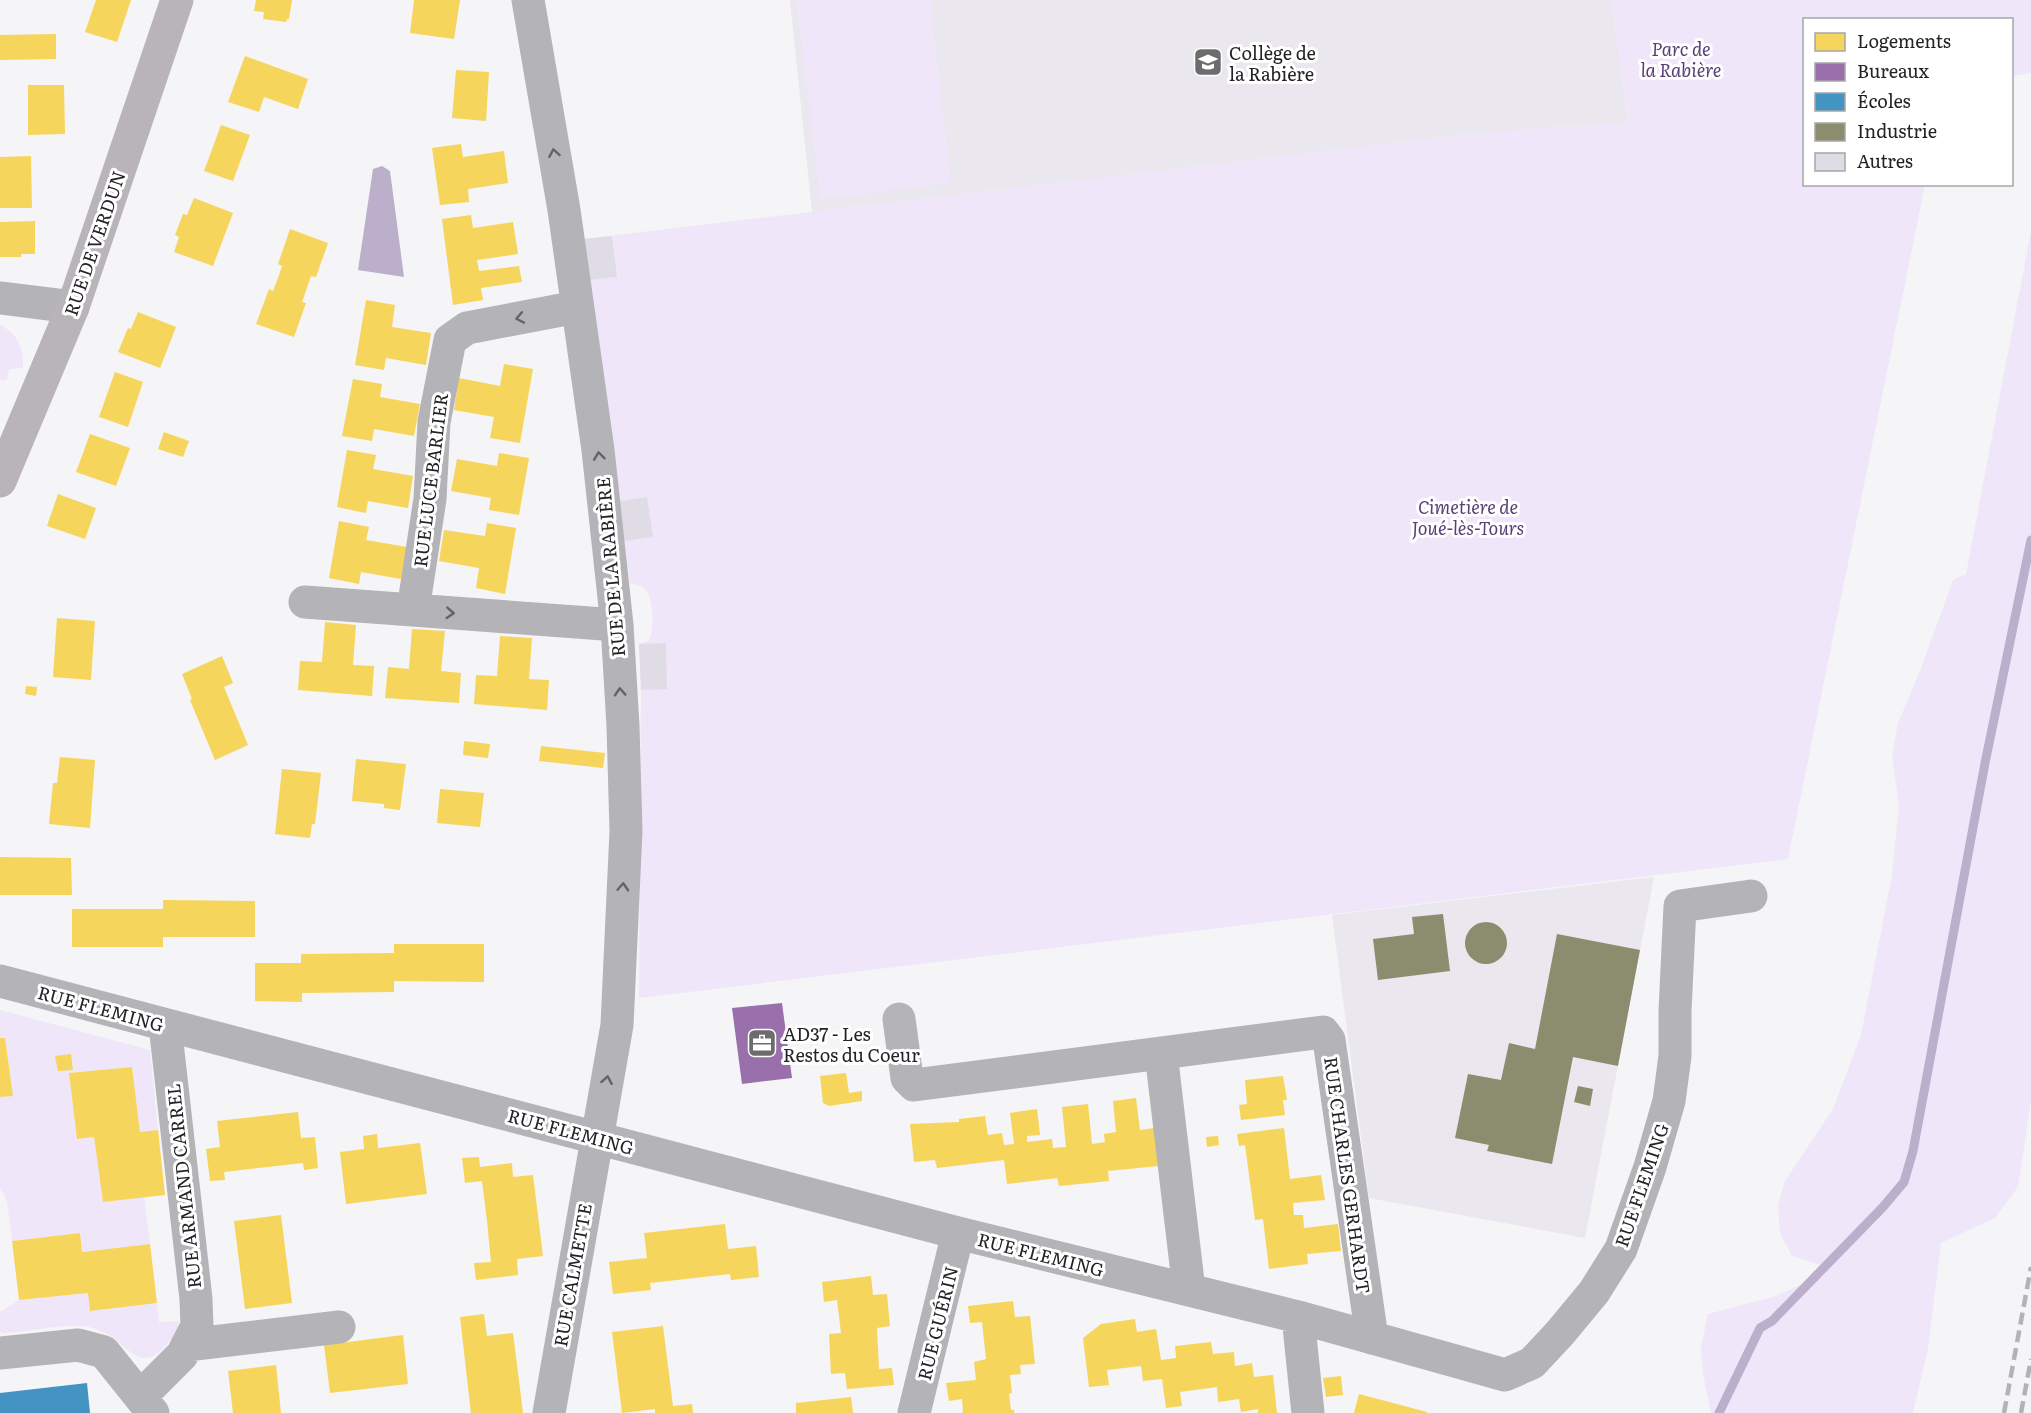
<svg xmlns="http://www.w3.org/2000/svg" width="2031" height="1413" font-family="Literata,serif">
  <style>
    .built { fill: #eae7ef }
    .green { fill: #efe7f9 }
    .water { fill: #bbafcb }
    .homes { fill: #f6d55c }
    .offices { fill: #9970ab }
    .schools { fill: #4393c3 }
    .industry { fill: #8c8c6e }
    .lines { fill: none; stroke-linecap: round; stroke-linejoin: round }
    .stream { stroke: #bbafcb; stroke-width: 9 }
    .building { fill: #e0dce5 }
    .minor { stroke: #b4b3b7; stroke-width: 33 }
    .major { stroke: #b8b4ba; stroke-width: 33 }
    .rail { stroke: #b3b2b5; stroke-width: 4.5; stroke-dasharray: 12 6; stroke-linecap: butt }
    .oneway { stroke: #646366 }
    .labels { text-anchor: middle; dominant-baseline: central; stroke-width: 6; stroke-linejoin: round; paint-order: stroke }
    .park-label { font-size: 18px; font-style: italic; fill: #583e75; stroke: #fff }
    .poi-label { font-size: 18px; fill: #232224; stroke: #fff; text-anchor: start }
    .street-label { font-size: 18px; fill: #232224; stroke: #fff }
  </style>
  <rect width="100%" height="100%" fill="#f5f4f6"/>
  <path class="built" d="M790,0H1612L1628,123L1489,132L812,212Z
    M1654,877L1585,1238L1369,1198L1332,915Z"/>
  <path class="green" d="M817,0H930L951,183L820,199L797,2Z
    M1612,0H2031V73L2012,76V20H1804V184L1925,185L1788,859L639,998L641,690L639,644L648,641C655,631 654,597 644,588C641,585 635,584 630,584L583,239L1489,132L1628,123Z
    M2031,231V1102L2018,1187L1995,1218L1941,1243L1928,1348L1913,1413H1711L1703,1374L1701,1347L1708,1314L1776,1296L1800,1285L1821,1265L1792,1256L1780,1233L1778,1205L1785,1181L1833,1109L1861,1035L1892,875L1899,805L1892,756L1898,723L1920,671L1953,580L1966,574Z
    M0,324C19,337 23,345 23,368L9,369L7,380H0Z
    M0,1010L150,1050L158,1130L140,1132L132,1067L69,1073L77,1139L94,1137L103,1202L144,1197L150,1244L82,1252L80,1233L12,1241L7,1201L0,1187V1097L13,1095L5,1038H0Z
    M88,1293L90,1311L157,1303L159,1322L179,1321C179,1331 173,1338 166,1345C142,1373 130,1349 109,1335C101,1330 92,1327 83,1326C57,1324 30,1332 4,1333L0,1332V1312L19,1300Z"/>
  <path class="water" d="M382,166L390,171L404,277L358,270L373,169Z"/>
  <path class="homes" d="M96,0H131L117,42L85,32Z
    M256,0H292L289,19H287L286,22L263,19L264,12L254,11Z
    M414,0H460L454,39L410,33Z
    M56,34V59L0,60V35Z
    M245,56L308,79L298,109L264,97L259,112L228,102Z
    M456,70L489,72L486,121L452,118Z
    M28,85H64L65,134L28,135Z
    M221,125L250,135L233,181L204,171Z
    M461,144L463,157L504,151L508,183L468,189L469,202L440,205L432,148Z
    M31,156L32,208H0V157Z
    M194,198L233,213L213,266L174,252L179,237L175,235L183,214L187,215Z
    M471,215L473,228L513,222L518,254L477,260L479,271L519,266L522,282L481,288L483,300L453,305L442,219Z
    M35,221V254H21V257H0V222Z
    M290,229L328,243L316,277L311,276L302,302L306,303L294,337L256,324L269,289L273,291L278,278L282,266L278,264Z
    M366,300L395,305L392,327L431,333L426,365L386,358L384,370L355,365Z
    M138,312L176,327L160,368L118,352L128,328L131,329Z
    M504,364L533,369L520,443L490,438L494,417L454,410L459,378L500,386Z
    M115,372L143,382L128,427L99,417Z
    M353,379L382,384L380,397L420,404L414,436L374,429L372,441L342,436Z
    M164,432L189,441L183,457L158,449Z
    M90,434L130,448L116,486L76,472Z
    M347,450L376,455L373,469L413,476L408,508L368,501L366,513L337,507Z
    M499,453L529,458L519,515L489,510L491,498L451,491L457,459L497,466Z
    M58,494L96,508L85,539L47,526Z
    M339,521L369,527L366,540L407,547L401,579L361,572L359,584L329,578Z
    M487,523L516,528L505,594L476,588L479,568L439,561L444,530L485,536Z
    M57,618L95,621L91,680L53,677Z
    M325,622L356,625L353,665L374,666L372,696L298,690L300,661L322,662Z
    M412,629L445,631L441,671L461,673L459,703L385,698L388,667L409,669Z
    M500,636L532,638L529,679L549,680L547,710L474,704L476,675L497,676Z
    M222,656L233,683L224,687L248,745L215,760L190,700L192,699L182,674Z
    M26,686L37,687L36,696L25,694Z
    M464,741L490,744L488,758L463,755Z
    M541,746L605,753L603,768L539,761Z
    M60,757L95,760L90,828L49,824L53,783H57Z
    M356,759L406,764L400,810L384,808V804L352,801Z
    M282,769L321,773L315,824H312L310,838L275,834Z
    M440,789L484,793L480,827L437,823Z
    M0,857L71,858L72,895H0Z
    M163,900L255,901V937H163V947H72V909H163Z
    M394,944H484V982L394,981V992L302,993V1002L255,1001V963H301V954L394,953Z
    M0,1038H5L13,1096L0,1097Z
    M71,1054L73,1070L58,1071L55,1056Z
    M132,1067L140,1132L158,1130L165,1195L103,1202L94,1137L77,1139L69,1073Z
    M846,1073L849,1093L862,1091V1101L829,1106L823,1103L820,1076Z
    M1283,1076L1287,1100H1283L1285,1115L1241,1120L1239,1105L1247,1104L1245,1080Z
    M1136,1098L1140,1130L1154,1128L1158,1166L1108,1171L1109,1181L1059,1186L1057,1178L1007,1184L1004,1160L937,1168L935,1160L914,1162L910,1124L959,1122V1119L985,1116L988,1135L1002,1133L1004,1145L1014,1144L1010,1113L1037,1109L1040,1135L1027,1136V1142L1052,1139L1053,1148L1066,1147L1062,1107L1088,1104L1092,1144L1105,1142L1104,1134L1116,1132L1113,1101Z
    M298,1112L301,1138L315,1137L318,1168L304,1170L303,1163L224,1172L225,1180L210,1181L206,1149L220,1147L217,1121Z
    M1284,1128L1290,1179L1321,1175L1325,1200L1293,1203L1294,1215H1303L1304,1228L1338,1224L1341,1251L1307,1254L1308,1264L1269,1269L1263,1219L1255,1220L1245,1145L1239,1146L1237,1134Z
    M377,1134L378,1148L420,1143L427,1194L346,1204L340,1152L364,1149L363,1136Z
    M1218,1136L1219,1145L1207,1147L1206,1137Z
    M479,1157L480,1167L512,1163L513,1177L533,1175L543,1256L517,1259L518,1275L476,1280L474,1263L491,1262L487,1221L482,1181L465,1183L462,1158Z
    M281,1215L292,1303L245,1309L234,1221Z
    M725,1224L728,1249L756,1246L759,1277L731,1280L730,1274L650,1283L651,1290L613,1294L609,1262L647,1258L644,1233Z
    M80,1233L82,1252L150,1244L157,1303L90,1311L88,1293L19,1300L12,1241Z
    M871,1276L873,1295L887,1294L890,1326L877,1328L879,1369L892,1368L894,1385L847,1389L845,1373L831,1374L829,1334L841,1333L837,1300L824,1302L822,1282Z
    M1013,1301L1015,1317L1030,1316L1035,1364L1020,1365L1021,1374L1010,1375L1012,1393L1009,1394L1011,1410H1014V1413H963L962,1399L949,1401L946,1383L976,1380L974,1362L986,1359L982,1322L970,1323L968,1306Z
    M484,1314L487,1336L513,1333L523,1413H471L460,1317Z
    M1135,1319L1137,1332L1156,1329L1161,1360L1176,1358L1175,1346L1211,1342L1213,1354L1234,1352L1235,1366L1252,1363L1254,1377L1273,1375L1277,1413H1258V1409L1241,1412L1239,1399L1218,1402L1217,1387L1180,1392L1182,1406L1166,1408L1162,1379L1143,1381L1141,1366L1107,1370L1109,1385L1089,1387L1083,1338L1101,1324Z
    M663,1326L673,1406L692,1404L693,1413H655V1409L622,1413L612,1332Z
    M403,1335L408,1384L330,1393L324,1345Z
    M276,1365L281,1413H233L228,1371Z
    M1341,1376L1343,1395L1326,1397L1323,1378Z
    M1359,1394L1427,1412V1413H1354Z
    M851,1397L853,1413H796V1403Z"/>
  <path class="offices" d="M782,1003L792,1078L742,1084L732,1008Z"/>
  <path class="schools" d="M87,1383L90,1413H0V1393Z"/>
  <path class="industry" d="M1443,914L1450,971L1378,980L1373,939L1414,934L1412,917Z
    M1465 943a21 21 0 1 1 42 0a21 21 0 1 1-42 0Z
    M1557,934L1640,950L1618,1066L1573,1057L1552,1164L1487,1151L1489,1145L1455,1138L1468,1074L1501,1080L1509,1043L1535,1049Z
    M1578,1086L1593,1089L1590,1106L1574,1102Z"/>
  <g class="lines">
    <path class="stream" d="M1719,1413L1760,1328L1772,1321L1883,1207L1904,1182L1913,1151L1985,763L2031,540"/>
  </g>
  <path class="building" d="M612,236L617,277L589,280L583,239Z
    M647,497L653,537L624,541L619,501Z
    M666,643L667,689L641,690L639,644Z"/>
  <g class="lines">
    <path class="minor" d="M528,0L564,210L598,450L617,625L623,726L626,831L617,1025L549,1413
      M0,298L73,307
      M577,307L467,328L450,340L434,422L430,499L413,610L617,625
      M305,602L413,610
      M0,981L958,1233L1298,1317L1505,1375L1532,1363L1560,1333L1594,1292L1621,1249L1650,1167L1669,1101L1675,1056V1011L1680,906L1751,896
      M899,1019L907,1078L914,1085L1323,1032L1329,1040L1372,1338
      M1161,1053L1189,1290
      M1298,1317L1308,1413
      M187,1345L339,1327
      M0,1353L78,1345L104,1352L153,1413
      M141,1396L182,1355L197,1326L196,1299L165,1025
      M914,1413L958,1233"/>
    <path class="major" d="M0,481L73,307L177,0"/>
    <path class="rail" d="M2004,1413L2031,1267
      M2021,1413L2031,1359"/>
  </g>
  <defs><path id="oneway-chevron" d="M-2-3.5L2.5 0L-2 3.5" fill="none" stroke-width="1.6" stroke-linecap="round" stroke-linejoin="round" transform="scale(1.5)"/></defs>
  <g class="oneway">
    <use href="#oneway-chevron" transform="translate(554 153) rotate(-100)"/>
    <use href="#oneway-chevron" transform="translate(520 318) rotate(169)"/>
    <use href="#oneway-chevron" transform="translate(599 456) rotate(-97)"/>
    <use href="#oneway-chevron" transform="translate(450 613) rotate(4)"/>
    <use href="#oneway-chevron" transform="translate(620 692) rotate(-94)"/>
    <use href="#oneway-chevron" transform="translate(623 887) rotate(-87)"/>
    <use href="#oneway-chevron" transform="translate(607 1080) rotate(-80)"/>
  </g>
  <defs>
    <g id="school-square" transform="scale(1.5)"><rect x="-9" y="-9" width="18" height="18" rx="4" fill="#6c6c6e" stroke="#fff"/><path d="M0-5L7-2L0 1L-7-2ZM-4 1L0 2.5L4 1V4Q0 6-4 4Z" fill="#fff"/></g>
    <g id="office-square" transform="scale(1.5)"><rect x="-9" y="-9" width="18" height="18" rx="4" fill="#6c6c6e" stroke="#fff"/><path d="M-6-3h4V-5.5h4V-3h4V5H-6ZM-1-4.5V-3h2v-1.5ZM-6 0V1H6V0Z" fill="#fff"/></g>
  </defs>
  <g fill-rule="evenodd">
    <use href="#school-square" x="1208" y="62"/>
    <use href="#office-square" x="762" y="1043"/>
  </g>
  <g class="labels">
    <g class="park-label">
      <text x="1681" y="48">Parc de<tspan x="1681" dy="21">la Rabière</tspan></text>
      <text x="1468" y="506">Cimetière de<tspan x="1468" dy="21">Joué-lès-Tours</tspan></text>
    </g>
    <g class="poi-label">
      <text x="1229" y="52">Collège de<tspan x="1229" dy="21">la Rabière</tspan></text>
      <text x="783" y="1033">AD37 - Les<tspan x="783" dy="21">Restos du Coeur</tspan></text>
    </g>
    <g class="street-label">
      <text transform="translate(94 243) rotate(-71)">RUE DE VERDUN</text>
      <text transform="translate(430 480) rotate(-83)">RUE LUCE BARLIER</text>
      <text transform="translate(610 567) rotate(-95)">RUE DE LA RABIÈRE</text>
      <text transform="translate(101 1008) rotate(15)">RUE FLEMING</text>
      <text transform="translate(571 1131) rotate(15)">RUE FLEMING</text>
      <text transform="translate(1348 1175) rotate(82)">RUE CHARLES GERHARDT</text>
      <text transform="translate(1641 1185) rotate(-71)">RUE FLEMING</text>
      <text transform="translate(183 1186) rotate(-96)">RUE ARMAND CARREL</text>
      <text transform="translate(1041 1254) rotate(14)">RUE FLEMING</text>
      <text transform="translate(572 1275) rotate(-80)">RUE CALMETTE</text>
      <text transform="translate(937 1323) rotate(-76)">RUE GUÉRIN</text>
    </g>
  </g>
  <rect x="1803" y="18" width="210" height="168" fill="#ffffff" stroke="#a7a7a7" stroke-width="1.5"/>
  <rect x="1815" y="33" width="30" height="18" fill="#f6d55c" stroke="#a7a7a7" stroke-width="1.5"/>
  <text x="1857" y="48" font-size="18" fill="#232224">Logements</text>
  <rect x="1815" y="63" width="30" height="18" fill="#9970ab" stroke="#a7a7a7" stroke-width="1.5"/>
  <text x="1857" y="78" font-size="18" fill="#232224">Bureaux</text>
  <rect x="1815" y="93" width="30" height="18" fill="#4393c3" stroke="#a7a7a7" stroke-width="1.5"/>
  <text x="1857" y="108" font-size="18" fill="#232224">Écoles</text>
  <rect x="1815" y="123" width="30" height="18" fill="#8c8c6e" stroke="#a7a7a7" stroke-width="1.5"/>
  <text x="1857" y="138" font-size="18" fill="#232224">Industrie</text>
  <rect x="1815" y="153" width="30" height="18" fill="#e0dce5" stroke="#a7a7a7" stroke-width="1.5"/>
  <text x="1857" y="168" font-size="18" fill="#232224">Autres</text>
</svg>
